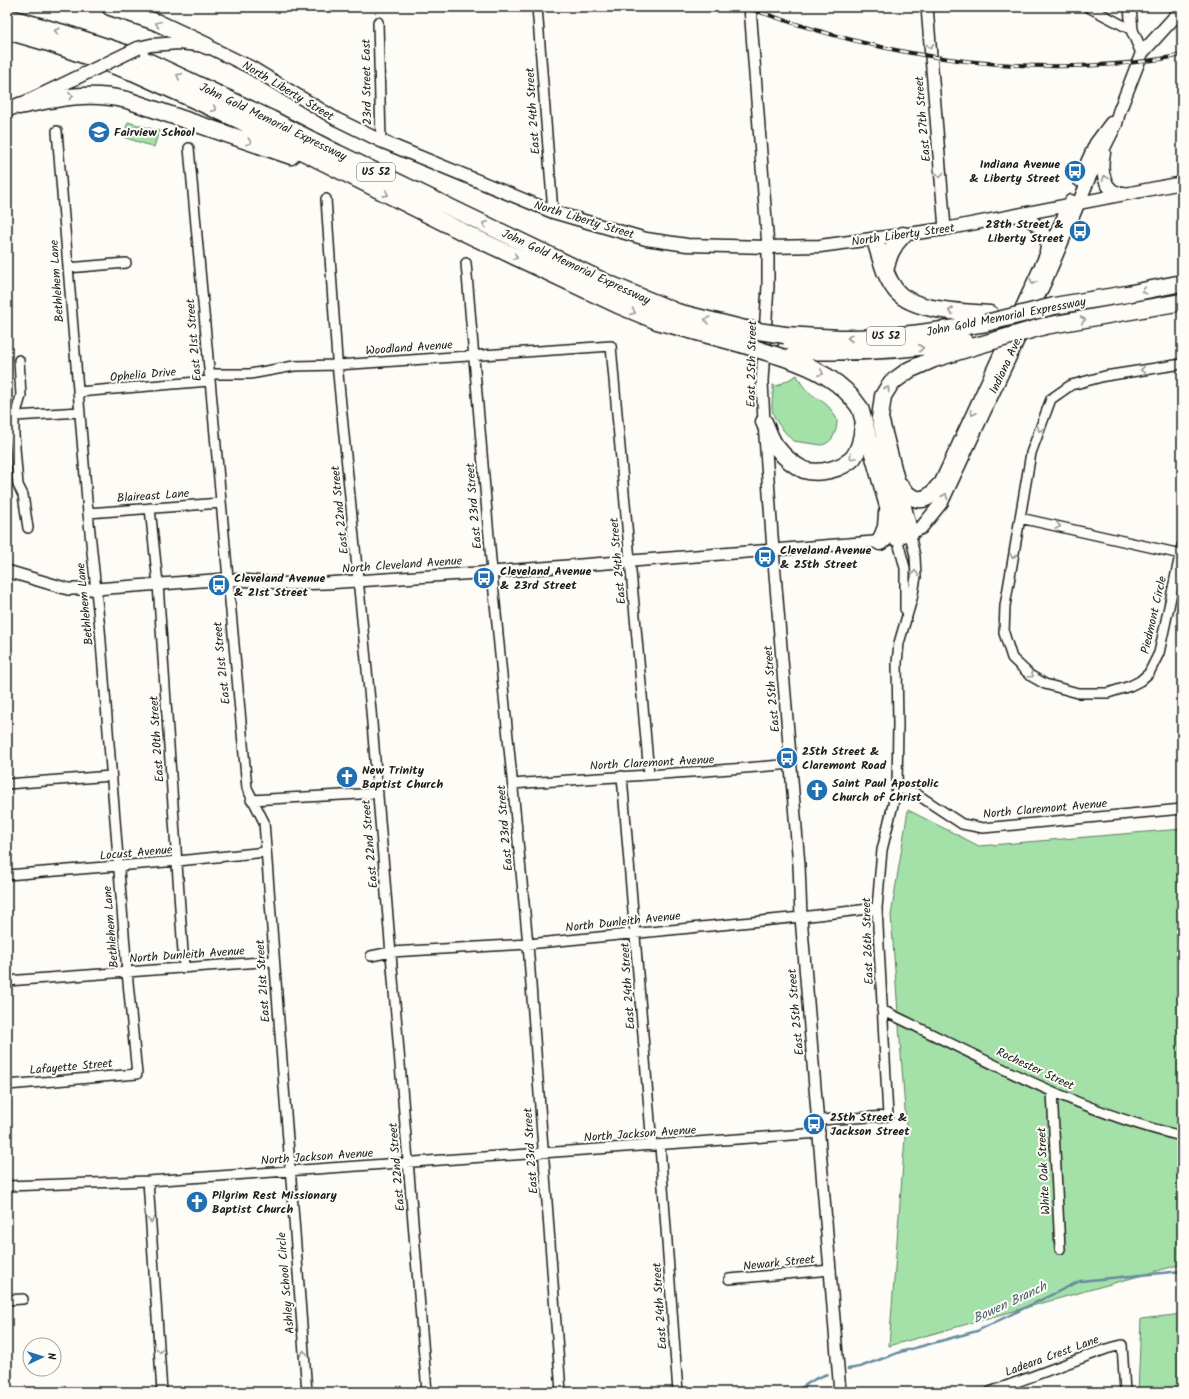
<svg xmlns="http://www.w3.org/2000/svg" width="1189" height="1399" font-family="Kalam,sans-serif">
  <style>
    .green { fill: #a3e1a8; stroke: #607e62 }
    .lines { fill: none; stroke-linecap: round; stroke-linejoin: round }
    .stream { stroke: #668ba1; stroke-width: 2.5 }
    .minor-casing { stroke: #1c1c1c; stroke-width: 12 }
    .tertiary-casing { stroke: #1c1c1c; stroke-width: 14 }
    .secondary-casing { stroke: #1c1c1c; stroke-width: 15 }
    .motorway-casing { stroke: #1c1c1c; stroke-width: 19 }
    .minor { stroke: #fdfcf7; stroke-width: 9 }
    .tertiary { stroke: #fdfcf7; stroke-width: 11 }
    .secondary { stroke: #fdfcf7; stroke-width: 12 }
    .motorway { stroke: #fdfcf7; stroke-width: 16 }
    .rail-casing { stroke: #1c1c1c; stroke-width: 4 }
    .rail { stroke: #fdfcf7; stroke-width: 2.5; stroke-dasharray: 8; stroke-linecap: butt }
    .secondary-bridge-casing { stroke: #1c1c1c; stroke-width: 15; stroke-linecap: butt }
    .motorway-bridge-casing { stroke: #1c1c1c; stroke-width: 19; stroke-linecap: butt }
    .secondary-bridge { stroke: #fdfcf7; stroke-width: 12 }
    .motorway-bridge { stroke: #fdfcf7; stroke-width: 16 }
    .oneway { stroke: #989794 }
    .labels { text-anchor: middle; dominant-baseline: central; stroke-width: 4; stroke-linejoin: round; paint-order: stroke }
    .shield { fill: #fdfcf7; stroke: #605f5e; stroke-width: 1 }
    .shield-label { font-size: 11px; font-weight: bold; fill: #1c1c1c }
    .street-label { font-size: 12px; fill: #1c1c1c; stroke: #fdfcf7 }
    .poi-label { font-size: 12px; font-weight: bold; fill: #1c1c1c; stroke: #fdfcf7; text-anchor: start }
    .water-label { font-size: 13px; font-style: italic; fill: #475d69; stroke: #fdfcf7 }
  </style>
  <rect width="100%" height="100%" fill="#fdfcf7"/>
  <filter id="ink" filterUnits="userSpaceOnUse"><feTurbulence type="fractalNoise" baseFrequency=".025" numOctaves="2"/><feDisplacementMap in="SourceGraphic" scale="8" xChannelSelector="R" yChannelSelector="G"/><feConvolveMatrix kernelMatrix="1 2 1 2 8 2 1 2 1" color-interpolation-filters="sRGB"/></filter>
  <g filter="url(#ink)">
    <path class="green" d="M128,122L159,131L154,147L123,137Z
      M797,375C808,402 826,394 837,420C837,430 834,442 822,445L793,441C784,431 771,419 772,404C772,397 774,393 773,385L777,386Z
      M908,810L979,846L1182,829V1264L889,1346L906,1124L891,915Z
      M1182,1314V1392H1138L1141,1319Z"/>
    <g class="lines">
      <path class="stream" d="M848,1369L860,1367L900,1352L977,1331L1080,1281L1182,1271
        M794,1392L815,1379L827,1374"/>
      <g class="minor-casing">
        <path id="minor" d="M537,7L553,212
          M1088,7L1132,30
          M378,22L381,141
          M189,148L247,788L264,822L307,1392
          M326,199L338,374L371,711L427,1392
          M466,263L492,572L528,944L561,1392
          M68,268L126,263
          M19,360L21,396L14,419V435L18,485L23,495L28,528
          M1182,364L1105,376L1079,383L1071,385L1051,399L1031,453L1005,606L1004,633L1012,658L1031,676L1045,684L1078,693H1108L1130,686L1140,681L1149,673L1159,653L1182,546
          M209,374H250L294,366L338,365L611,346L649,774
          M78,392L209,381
          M15,416L80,412
          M150,508L158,584L184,967
          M88,513L221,503
          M1020,518L1181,554
          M897,538L905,568V609
          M622,776L652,1146
          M7,784L111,776
          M513,784C606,777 699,773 791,764
          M897,788L915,793L962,824L983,828L1182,809
          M251,800L378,793
          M7,875L178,861L266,852
          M371,956L391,952L528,944L801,917L877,908
          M7,981L273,961
          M882,1010C977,1055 1080,1113 1182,1136
          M7,1085L137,1074L127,972L100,629L88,513L57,131
          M1052,1091L1060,1249
          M819,1120L888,1116L877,908L882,850L897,788L898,724L897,663L899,643L912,599L916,577L915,556L910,534
          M660,1146L678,1392
          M148,1181L162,1392
          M7,1186L148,1181L820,1133
          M729,1279L831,1270
          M7,1300L23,1299
          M990,1392L1106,1349L1122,1345L1125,1392"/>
      </g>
      <g class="tertiary-casing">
        <path id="tertiary" d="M750,7L768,247V286L762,381L764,422L773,550L799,865L801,917L840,1392
          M927,7L945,229
          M1130,7L1132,30L1142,53
          M7,571L68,589H96L226,579L293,584L326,583L492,572L886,541"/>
      </g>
      <g class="secondary-casing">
        <path id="secondary" d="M138,48L151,45L179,43L207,46L252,68L336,119L381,141L553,212L646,239L687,245L768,247L820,246L945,229L1182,183
          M7,111L72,80
          M1104,153C1100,169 1104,195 1124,193
          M1079,180L1096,143L1111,123
          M1016,216C1033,218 1051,233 1046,252
          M935,495L1071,201
          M903,536L921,528L942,502L1046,280L1090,176L1116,124L1119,112L1142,53L1182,9"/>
      </g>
      <g class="motorway-casing">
        <path id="motorway" d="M110,7L156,22L207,46
          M7,17L70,35L143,59L271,119L337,153L607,283L677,312L745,329
          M7,31L49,43L135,73L241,121L465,233L618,305L657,321L741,344
          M19,106C57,98 88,91 127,100L291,156
          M875,240C880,256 884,274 894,288C909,312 965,312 990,314
          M885,272C888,256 892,246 903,235
          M1054,306L1127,294L1182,283
          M1045,326L1182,302
          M785,335C806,336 828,338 849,338C896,338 941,330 986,323
          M785,350C848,354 902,351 964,341
          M785,358C815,368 842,381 860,408L897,538
          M764,422C768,430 771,442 778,449C784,457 795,466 804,470C819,475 842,469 853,458C860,449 862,437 863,426
          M898,483C909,500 924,507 938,487
          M910,534L880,418L883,396L891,383L909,370L934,359L976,346
          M880,542L886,527L887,513"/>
      </g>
      <use href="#minor" class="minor"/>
      <use href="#tertiary" class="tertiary"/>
      <use href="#secondary" class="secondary"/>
      <use href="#motorway" class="motorway"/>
      <g class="rail-casing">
        <path id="rail" d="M746,7C857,47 955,68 1074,66C1110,65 1146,63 1182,55"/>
      </g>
      <use href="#rail" class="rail"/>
      <g class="secondary-bridge-casing">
        <path id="secondary-bridge" d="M72,80L138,48"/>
      </g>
      <g class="motorway-bridge-casing">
        <path id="motorway-bridge" d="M986,323L1054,306
          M745,329L785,335
          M741,344L785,358
          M976,346L1045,326"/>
      </g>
      <use href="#secondary-bridge" class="secondary-bridge"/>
      <use href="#motorway-bridge" class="motorway-bridge"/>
    </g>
    <defs><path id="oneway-chevron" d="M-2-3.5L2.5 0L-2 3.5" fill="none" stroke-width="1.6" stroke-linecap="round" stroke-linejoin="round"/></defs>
    <g class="oneway">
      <use href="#oneway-chevron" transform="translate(158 24) rotate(-157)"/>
      <use href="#oneway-chevron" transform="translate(57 31) rotate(-164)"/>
      <use href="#oneway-chevron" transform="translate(930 46) rotate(86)"/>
      <use href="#oneway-chevron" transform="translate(179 76) rotate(-155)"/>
      <use href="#oneway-chevron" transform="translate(71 96) rotate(-6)"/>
      <use href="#oneway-chevron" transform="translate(214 109) rotate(24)"/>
      <use href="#oneway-chevron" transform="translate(249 142) rotate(19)"/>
      <use href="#oneway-chevron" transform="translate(940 175) rotate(85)"/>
      <use href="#oneway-chevron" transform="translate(1105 178) rotate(-112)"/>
      <use href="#oneway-chevron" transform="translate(386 194) rotate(26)"/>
      <use href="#oneway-chevron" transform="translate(485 224) rotate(-154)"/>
      <use href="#oneway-chevron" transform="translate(515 257) rotate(26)"/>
      <use href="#oneway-chevron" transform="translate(1033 282) rotate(114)"/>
      <use href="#oneway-chevron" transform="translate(1144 291) rotate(168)"/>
      <use href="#oneway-chevron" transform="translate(951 311) rotate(-174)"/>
      <use href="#oneway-chevron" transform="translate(633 312) rotate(22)"/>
      <use href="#oneway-chevron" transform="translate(707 320) rotate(-166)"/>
      <use href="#oneway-chevron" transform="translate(1083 320) rotate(-10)"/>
      <use href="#oneway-chevron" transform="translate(850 338) rotate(180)"/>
      <use href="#oneway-chevron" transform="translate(921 348) rotate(-6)"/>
      <use href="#oneway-chevron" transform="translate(1143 370) rotate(171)"/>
      <use href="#oneway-chevron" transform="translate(821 373) rotate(25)"/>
      <use href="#oneway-chevron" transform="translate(887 389) rotate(-57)"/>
      <use href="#oneway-chevron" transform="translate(973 413) rotate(115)"/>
      <use href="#oneway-chevron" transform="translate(1040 429) rotate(111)"/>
      <use href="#oneway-chevron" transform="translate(852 457) rotate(130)"/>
      <use href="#oneway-chevron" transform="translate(945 496) rotate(-67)"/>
      <use href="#oneway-chevron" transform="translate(1058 526) rotate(13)"/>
      <use href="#oneway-chevron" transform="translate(1013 556) rotate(100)"/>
      <use href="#oneway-chevron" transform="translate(915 573) rotate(-88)"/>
      <use href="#oneway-chevron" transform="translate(1031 675) rotate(35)"/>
      <use href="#oneway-chevron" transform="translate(151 1220) rotate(86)"/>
      <use href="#oneway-chevron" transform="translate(160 1350) rotate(86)"/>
      <use href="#oneway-chevron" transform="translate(304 1353) rotate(-95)"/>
    </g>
  </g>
  <defs>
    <g id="school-disc" transform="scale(1.15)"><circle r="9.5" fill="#1f6fb2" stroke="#fdfcf7"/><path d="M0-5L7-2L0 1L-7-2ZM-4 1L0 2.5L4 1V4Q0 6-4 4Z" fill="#fff"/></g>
    <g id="bus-disc" transform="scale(1.15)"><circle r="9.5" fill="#1f6fb2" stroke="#fdfcf7"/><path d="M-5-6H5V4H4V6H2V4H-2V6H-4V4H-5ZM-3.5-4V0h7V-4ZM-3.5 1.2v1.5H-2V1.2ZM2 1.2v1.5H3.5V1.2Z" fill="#fff"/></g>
    <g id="church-disc" transform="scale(1.15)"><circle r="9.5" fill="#1f6fb2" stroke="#fdfcf7"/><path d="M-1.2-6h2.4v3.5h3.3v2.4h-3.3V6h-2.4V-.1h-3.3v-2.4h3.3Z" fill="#fff"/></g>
  </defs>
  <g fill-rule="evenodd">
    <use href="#school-disc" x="99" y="132"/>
    <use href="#bus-disc" x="1075" y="171"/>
    <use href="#bus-disc" x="1080" y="231"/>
    <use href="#bus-disc" x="765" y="557"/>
    <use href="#bus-disc" x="484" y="578"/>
    <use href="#bus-disc" x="219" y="585"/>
    <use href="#bus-disc" x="787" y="758"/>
    <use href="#church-disc" x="347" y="777"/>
    <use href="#church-disc" x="817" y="790"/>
    <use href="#bus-disc" x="814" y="1124"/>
    <use href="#church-disc" x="197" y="1202"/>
  </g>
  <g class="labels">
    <g class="shield">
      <rect x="357" y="163" width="38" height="18" rx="3"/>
      <rect x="867" y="327" width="38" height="18" rx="3"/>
    </g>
    <g class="shield-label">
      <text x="376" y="172">US 52</text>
      <text x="886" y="336">US 52</text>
    </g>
    <g class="street-label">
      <text transform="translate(367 82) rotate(-91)">23rd Street East</text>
      <text transform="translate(288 91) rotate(31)">North Liberty Street</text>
      <text transform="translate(533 111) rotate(-94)">East 24th Street</text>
      <text transform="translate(923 119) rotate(-95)">East 27th Street</text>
      <text transform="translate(273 122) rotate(26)">John Gold Memorial Expressway</text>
      <text transform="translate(584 220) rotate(17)">North Liberty Street</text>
      <text transform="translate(903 235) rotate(-8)">North Liberty Street</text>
      <text transform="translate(576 267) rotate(25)">John Gold Memorial Expressway</text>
      <text transform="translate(57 281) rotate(-94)">Bethlehem Lane</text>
      <text transform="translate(1006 317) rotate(-11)">John Gold Memorial Expressway</text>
      <text transform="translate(194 340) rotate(-95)">East 21st Street</text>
      <text transform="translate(409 348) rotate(-4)">Woodland Avenue</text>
      <text transform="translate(752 364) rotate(-89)">East 25th Street</text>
      <text transform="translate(1006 365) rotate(-65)">Indiana Ave.</text>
      <text transform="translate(143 375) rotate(-5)">Ophelia Drive</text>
      <text transform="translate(153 496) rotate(-4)">Blaireast Lane</text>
      <text transform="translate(474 506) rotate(-95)">East 23rd Street</text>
      <text transform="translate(340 510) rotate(-96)">East 22nd Street</text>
      <text transform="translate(618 561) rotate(-95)">East 24th Street</text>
      <text transform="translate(402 565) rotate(-4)">North Cleveland Avenue</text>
      <text transform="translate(85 604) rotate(-96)">Bethlehem Lane</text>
      <text transform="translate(1154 615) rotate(-77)">Piedmont Circle</text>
      <text transform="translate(222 663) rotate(-96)">East 21st Street</text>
      <text transform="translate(772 689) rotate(-95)">East 25th Street</text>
      <text transform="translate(157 739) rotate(-94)">East 20th Street</text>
      <text transform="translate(652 763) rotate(-3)">North Claremont Avenue</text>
      <text transform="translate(1045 809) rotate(-5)">North Claremont Avenue</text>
      <text transform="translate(505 828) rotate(-95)">East 23rd Street</text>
      <text transform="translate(370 844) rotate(-95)">East 22nd Street</text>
      <text transform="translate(136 853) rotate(-5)">Locust Avenue</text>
      <text transform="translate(623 922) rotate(-6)">North Dunleith Avenue</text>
      <text transform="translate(111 927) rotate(-95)">Bethlehem Lane</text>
      <text transform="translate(868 941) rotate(-92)">East 26th Street</text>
      <text transform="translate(187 955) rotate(-4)">North Dunleith Avenue</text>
      <text transform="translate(263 981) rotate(-94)">East 21st Street</text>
      <text transform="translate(628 986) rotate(-94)">East 24th Street</text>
      <text transform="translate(796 1012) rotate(-95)">East 25th Street</text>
      <text transform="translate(71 1067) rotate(-5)">Lafayette Street</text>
      <text transform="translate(1035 1069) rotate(25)">Rochester Street</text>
      <text transform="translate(640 1134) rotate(-4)">North Jackson Avenue</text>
      <text transform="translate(531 1151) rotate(-94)">East 23rd Street</text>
      <text transform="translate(317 1157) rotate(-4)">North Jackson Avenue</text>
      <text transform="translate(397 1167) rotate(-95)">East 22nd Street</text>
      <text transform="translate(1044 1171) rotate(-93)">White Oak Street</text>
      <text transform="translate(779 1263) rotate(-6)">Newark Street</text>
      <text transform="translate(286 1283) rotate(-95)">Ashley School Circle</text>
      <text transform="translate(660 1306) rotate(-94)">East 24th Street</text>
      <text transform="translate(1052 1356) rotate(-20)">Ladeara Crest Lane</text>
    </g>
    <g class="poi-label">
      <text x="114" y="132">Fairview School</text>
      <text x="1060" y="164" text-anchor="end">Indiana Avenue<tspan x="1060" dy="14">&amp; Liberty Street</tspan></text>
      <text x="1064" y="224" text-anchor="end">28th Street &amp;<tspan x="1064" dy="14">Liberty Street</tspan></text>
      <text x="780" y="550">Cleveland Avenue<tspan x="780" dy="14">&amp; 25th Street</tspan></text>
      <text x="500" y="571">Cleveland Avenue<tspan x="500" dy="14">&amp; 23rd Street</tspan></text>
      <text x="234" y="578">Cleveland Avenue<tspan x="234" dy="14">&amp; 21st Street</tspan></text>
      <text x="802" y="751">25th Street &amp;<tspan x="802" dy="14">Claremont Road</tspan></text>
      <text x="362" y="770">New Trinity<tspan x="362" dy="14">Baptist Church</tspan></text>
      <text x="832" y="783">Saint Paul Apostolic<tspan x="832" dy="14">Church of Christ</tspan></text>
      <text x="830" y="1117">25th Street &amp;<tspan x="830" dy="14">Jackson Street</tspan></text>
      <text x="212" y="1195">Pilgrim Rest Missionary<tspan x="212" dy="14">Baptist Church</tspan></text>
    </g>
    <g class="water-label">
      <text transform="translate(1010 1303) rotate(-25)">Bowen Branch</text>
    </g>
  </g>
  <rect width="1189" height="1399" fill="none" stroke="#fdfcf7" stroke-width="24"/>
  <rect x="12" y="12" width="1165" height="1375" fill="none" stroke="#1c1c1c" stroke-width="1.5" filter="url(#ink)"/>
  <g transform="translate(42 1357) rotate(86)"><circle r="19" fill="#fdfcf7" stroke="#a3a29f"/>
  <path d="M0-3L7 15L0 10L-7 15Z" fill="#1f6fb2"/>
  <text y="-6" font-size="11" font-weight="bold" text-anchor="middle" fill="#1c1c1c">N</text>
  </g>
</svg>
